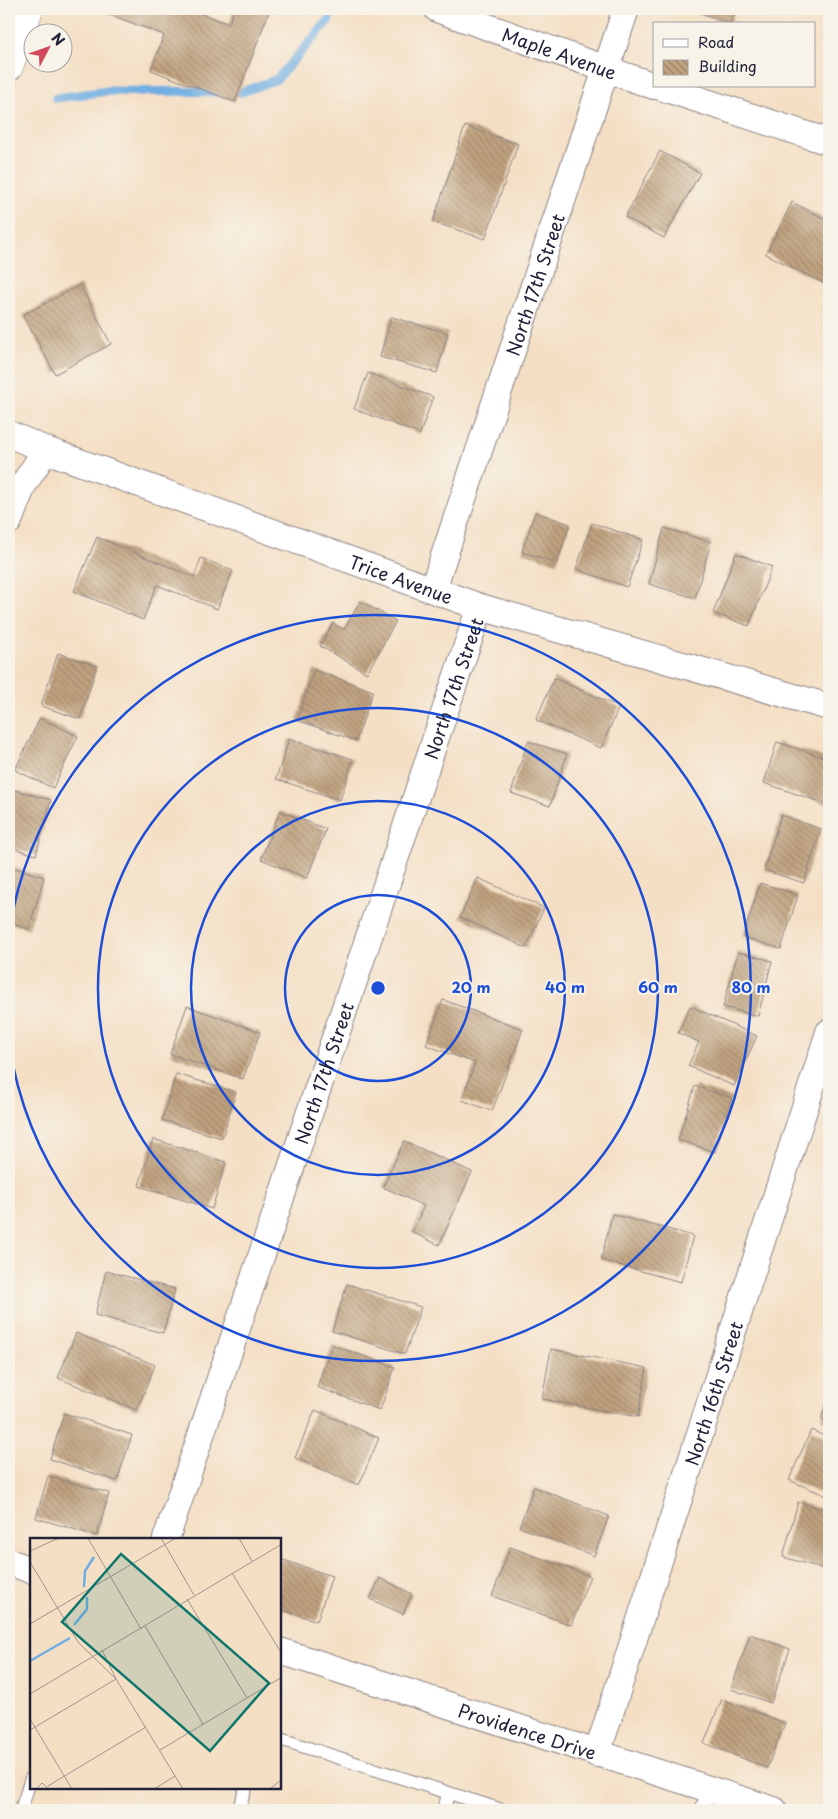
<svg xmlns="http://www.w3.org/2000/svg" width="838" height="1819" font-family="'Playpen Sans',sans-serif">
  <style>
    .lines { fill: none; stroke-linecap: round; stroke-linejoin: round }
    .stream { stroke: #6fade2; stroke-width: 9 }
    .building { fill: url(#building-back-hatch) }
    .lane-casing { stroke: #8b8080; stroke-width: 14 }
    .street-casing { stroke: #8b8080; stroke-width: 28 }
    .primary-casing { stroke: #8b8080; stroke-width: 29 }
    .lane { stroke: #fff; stroke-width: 12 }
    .street { stroke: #fff; stroke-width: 26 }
    .primary { stroke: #fff; stroke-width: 28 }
    .ring { fill: none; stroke: #1d4ed8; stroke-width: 2.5 }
    .labels { text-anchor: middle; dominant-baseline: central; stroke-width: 4; stroke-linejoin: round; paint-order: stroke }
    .street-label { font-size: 18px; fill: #22223b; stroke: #f7f3e8 }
    .inset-river { fill: none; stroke: #6fade2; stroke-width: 2.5 }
    .inset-road { fill: none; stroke: #a0938e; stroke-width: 1 }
    .view { fill: #0f766e; fill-opacity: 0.15; stroke: #0f766e; stroke-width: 2.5 }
    .inset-edge { fill: none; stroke: #22223b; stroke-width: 2.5 }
    .centre { fill: #1d4ed8; stroke: #f7f3e8; stroke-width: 2.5 }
    .ring-label { font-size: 15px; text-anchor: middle; font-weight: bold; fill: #1d4ed8; stroke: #f7f3e8; stroke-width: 4; stroke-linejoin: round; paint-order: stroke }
  </style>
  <defs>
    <pattern id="building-back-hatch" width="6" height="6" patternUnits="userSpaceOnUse" patternTransform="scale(1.25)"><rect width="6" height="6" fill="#c0a27f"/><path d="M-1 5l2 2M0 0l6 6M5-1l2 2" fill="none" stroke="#9c8469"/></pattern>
  </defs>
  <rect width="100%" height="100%" fill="#f7f3e8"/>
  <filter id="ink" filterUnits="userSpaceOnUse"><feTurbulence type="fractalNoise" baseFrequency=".02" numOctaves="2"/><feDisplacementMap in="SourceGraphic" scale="10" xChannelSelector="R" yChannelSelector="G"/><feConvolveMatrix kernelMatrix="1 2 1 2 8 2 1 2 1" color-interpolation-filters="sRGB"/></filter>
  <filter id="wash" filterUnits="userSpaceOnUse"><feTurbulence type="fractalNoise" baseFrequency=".0096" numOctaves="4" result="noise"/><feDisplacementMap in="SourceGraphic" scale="20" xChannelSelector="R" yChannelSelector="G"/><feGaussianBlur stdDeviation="1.12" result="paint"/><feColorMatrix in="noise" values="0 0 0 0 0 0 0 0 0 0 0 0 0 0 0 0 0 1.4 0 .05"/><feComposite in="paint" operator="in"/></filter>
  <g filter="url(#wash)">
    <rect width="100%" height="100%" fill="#f4dfc5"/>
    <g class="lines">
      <path class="stream" d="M56,98L108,91L242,92L277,79L329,20"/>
    </g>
    <g id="blocks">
      <path class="building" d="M95,9H204L202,14L229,24L234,9H270L235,102L151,70L164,35Z
        M690,9H736L730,24Z
        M465,126L518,144L485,239L433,222Z
        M660,151L700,173L664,238L625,217Z
        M792,202L829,221V286L766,254Z
        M80,285L111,344L55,374L23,315Z
        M391,317L448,333L437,373L380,357Z
        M368,373L433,397L420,434L354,409Z
        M535,512L570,524L557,563L522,552Z
        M592,523L643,540L627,587L576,569Z
        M664,528L711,542L695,598L649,584Z
        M97,537L194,577L201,558L233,571L217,609L157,585L143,620L74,591Z
        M736,553L772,567L749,626L713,613Z
        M360,601L396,621L367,673L320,646L333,623L344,630Z
        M58,653L97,666L80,719L41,706Z
        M314,670L373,691L356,741L297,720Z
        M554,678L619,707L601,748L536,720Z
        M40,718L78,736L53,788L15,770Z
        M289,739L353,759L340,800L276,779Z
        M528,741L567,754L550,806L511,793Z
        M777,742L829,759V805L764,783Z
        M15,790L51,800L36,855L9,847V812Z
        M280,811L326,829L307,878L261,859Z
        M781,815L821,829L804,883L764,870Z
        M9,866L44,877L29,929L9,923Z
        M478,878L544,908L526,948L460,917Z
        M760,883L798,895L781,949L743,937Z
        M738,952L772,961L758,1016L723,1007Z
        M443,1000L523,1029L492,1111L462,1100L475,1063L426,1045Z
        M187,1006L260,1032L243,1079L170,1054Z
        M690,1006L757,1036L734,1086L688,1066L699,1042L678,1033Z
        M176,1074L236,1092L222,1138L162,1120Z
        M695,1086L732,1098L715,1152L678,1140Z
        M153,1139L226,1162L212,1209L139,1186Z
        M404,1141L472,1172L439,1245L412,1232L424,1206L383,1187Z
        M612,1214L693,1236L681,1282L601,1260Z
        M106,1271L175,1289L163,1333L95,1315Z
        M347,1284L421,1307L405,1354L332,1331Z
        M76,1333L155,1365L137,1410L58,1378Z
        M332,1345L395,1367L380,1410L317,1387Z
        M551,1349L647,1368L638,1417L542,1399Z
        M829,1395V1422L821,1419Z
        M315,1410L379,1438L359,1485L295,1458Z
        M64,1413L132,1435L117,1481L50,1459Z
        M811,1430L829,1438V1490L827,1496L789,1480Z
        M48,1476L109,1493L97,1536L36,1518Z
        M534,1487L609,1516L594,1556L519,1527Z
        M798,1502L829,1511L828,1570L783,1557Z
        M510,1547L590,1576L571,1625L492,1596Z
        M280,1559L332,1576L317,1621L280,1609Z
        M380,1578L412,1594L403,1614L370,1599Z
        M750,1634L790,1649L771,1703L731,1689Z
        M722,1699L785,1723L767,1768L704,1743Z"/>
    </g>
  </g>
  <g filter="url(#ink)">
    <use href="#blocks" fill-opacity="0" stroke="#8b8080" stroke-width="1"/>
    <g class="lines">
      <g class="lane-casing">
        <path id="lane" d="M280,1739L502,1810
          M21,1810L31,1778
          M238,1810L246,1788
          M443,1810L449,1793
          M701,1810L709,1788"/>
      </g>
      <g class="street-casing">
        <g id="street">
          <path id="s1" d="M437,9L654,86"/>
          <path d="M657,86L829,142"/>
          <path id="s2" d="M9,434L46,450L480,607L829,707"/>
          <path d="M9,521L23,485L46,450"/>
          <path id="s3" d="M433,589L626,9"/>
          <path id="s4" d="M166,1539L480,607"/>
          <path d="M9,1562L31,1570"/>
          <path id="s5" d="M280,1651L774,1810"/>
          <path id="s6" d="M597,1754L829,1032"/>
        </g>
      </g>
      <g class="primary-casing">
        <path id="primary" d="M9,67L29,9"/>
      </g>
      <use href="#lane" class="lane"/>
      <use href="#street" class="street"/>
      <use href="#primary" class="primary"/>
    </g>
  </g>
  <g class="ring">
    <circle cx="378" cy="988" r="93"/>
    <circle cx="378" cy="988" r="187"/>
    <circle cx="378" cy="988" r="280"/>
    <path d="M9 933A373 373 0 1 1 9 1043"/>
  </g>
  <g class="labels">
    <g class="street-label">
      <text stroke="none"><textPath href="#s1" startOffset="130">Maple Avenue</textPath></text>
      <text stroke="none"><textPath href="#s3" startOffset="321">North 17th Street</textPath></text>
      <text stroke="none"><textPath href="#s2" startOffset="418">Trice Avenue</textPath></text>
      <text stroke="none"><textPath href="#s4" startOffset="898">North 17th Street</textPath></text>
      <text stroke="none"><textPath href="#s4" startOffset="492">North 17th Street</textPath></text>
      <text stroke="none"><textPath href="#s6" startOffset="379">North 16th Street</textPath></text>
      <text stroke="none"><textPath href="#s5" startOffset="260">Providence Drive</textPath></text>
    </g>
  </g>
  <g transform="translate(30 1538)">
    <rect width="251" height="251" fill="#f4dfc5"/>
    <path class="inset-river" d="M54,49L55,33L64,19M44,87L57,71V59M0,123L40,100"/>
    <path class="inset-road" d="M58,0L111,91M131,0L164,57M209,0L222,23M0,13L29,0M0,24L48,104L86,141L153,251M202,35L252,116M157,61L217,160M0,86L146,0M115,88L173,186M0,156L252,6M0,181L42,251M0,192L86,141L72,112M130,212L252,139M18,248L116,189M6,251L12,245L19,251M124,251L145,238M240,251L252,241"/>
    <path class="view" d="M91,16L239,145L180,213L32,84Z"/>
    <rect width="251" height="251" class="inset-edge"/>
  </g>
  <circle cx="378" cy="988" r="8" class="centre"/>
  <g class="ring-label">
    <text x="471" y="993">20 m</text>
    <text x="565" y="993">40 m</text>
    <text x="658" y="993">60 m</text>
    <text x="751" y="993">80 m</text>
  </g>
  <rect width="838" height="1819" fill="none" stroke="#f7f3e8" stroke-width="30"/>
  <rect x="653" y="22" width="162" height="65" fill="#f7f3e8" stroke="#a29fa3"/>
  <rect x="663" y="39" width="25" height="8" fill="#ffffff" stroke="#a29fa3"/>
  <text x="698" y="48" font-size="15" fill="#22223b">Road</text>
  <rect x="663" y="60" width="25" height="15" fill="url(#building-back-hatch)" stroke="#a29fa3"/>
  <text x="698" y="72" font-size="15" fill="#22223b">Building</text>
  <g transform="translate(48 48) rotate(49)"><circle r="24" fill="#f7f3e8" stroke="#a29fa3"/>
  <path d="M0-4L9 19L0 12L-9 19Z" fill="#d1495b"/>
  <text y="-8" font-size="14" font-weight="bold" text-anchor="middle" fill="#22223b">N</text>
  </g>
</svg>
